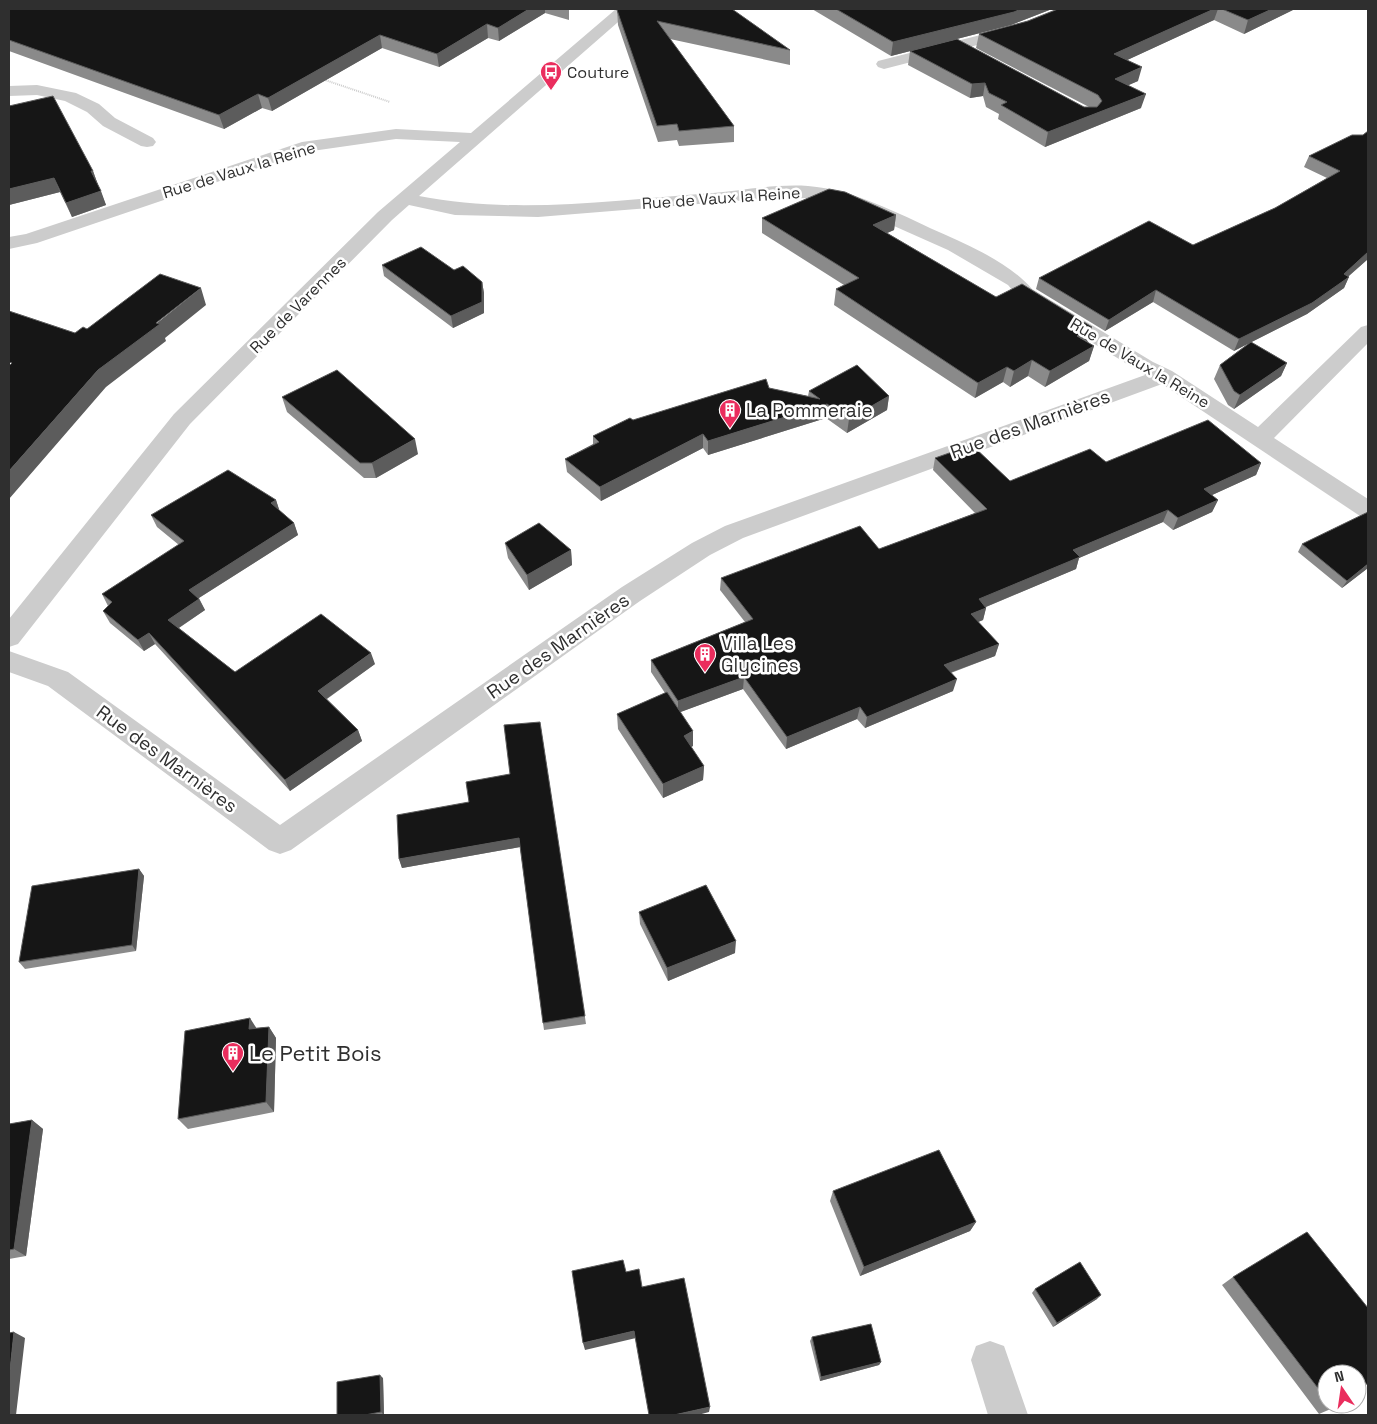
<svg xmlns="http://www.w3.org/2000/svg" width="1377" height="1424" font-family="'Space Grotesk',sans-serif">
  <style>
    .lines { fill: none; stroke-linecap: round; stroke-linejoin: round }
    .path { stroke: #ccc; stroke-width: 2; stroke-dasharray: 1 1; stroke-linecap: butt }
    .minor { fill: #ccc; fill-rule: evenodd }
    .wall { fill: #8a8a8a }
    .shaded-wall { fill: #5c5c5c }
    .building { fill: #161616; stroke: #5c5c5c }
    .labels { text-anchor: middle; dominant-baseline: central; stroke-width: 5; stroke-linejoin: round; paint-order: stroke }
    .far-poi-label { font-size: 16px; fill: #2f2f2f; stroke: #fff; text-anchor: start }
    .far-street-label { font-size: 16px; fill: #2f2f2f; stroke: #fff }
    .poi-label { font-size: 19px; fill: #2f2f2f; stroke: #fff; text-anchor: start }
    .street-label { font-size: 19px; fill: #2f2f2f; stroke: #fff }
    .near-poi-label { font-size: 22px; fill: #2f2f2f; stroke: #fff; text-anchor: start }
  </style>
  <rect width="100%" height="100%" fill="#fff"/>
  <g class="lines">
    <path class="path" d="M322,79L390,102"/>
    <path class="minor" d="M616,9H633L419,196C514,215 617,200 713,193C744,190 776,184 808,186C855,190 897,213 939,232C969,245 1011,264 1032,289L1153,362L1172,371L1258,427L1361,327L1368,325V343L1274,438L1368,499V518L1360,516L1162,384L743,538L710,555L640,601L291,850L280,854L269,850L48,686L9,672V651L68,672L280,825L622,587L692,543L725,526L1145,375L1018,297L1008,285L948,250L849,206L808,198L760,199L538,217L455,215L409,205L392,220L190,424L18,644L9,647V619L174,414L378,212L460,142L396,139L305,152L37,243L9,249V237L26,234L302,142L396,129L471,133Z
      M1056,9H1077L1074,12L1024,33L884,69L878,67L876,64L878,61L1012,27Z
      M37,85L76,93L99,104L115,118L153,138L156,142L153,146L147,147L141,146L103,126L87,112L65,101L37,95L9,96V86Z
      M990,1341L1004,1346L1028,1415H988L971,1360L976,1346Z"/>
  </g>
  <path class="wall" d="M9,9H569V20L545,13L499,41L488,38L439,67L382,48L272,111L262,108L224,129L9,51Z
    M812,9H1052L1011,25L891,56Z
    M1058,9H1295L1244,34L1214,20L1127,60L1138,81L1128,85L1141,108L1045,147L998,119L999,114L986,107L983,96L970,98L908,65L910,51L1084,107H1089L976,48L979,34L1028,21Z
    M617,10L790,50V65L670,39L734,126V142L679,146L677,140L658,142L618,25Z
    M9,106L93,171L98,185L106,205L72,217L60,192L9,205Z
    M1368,131V259L1349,276L1344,288L1307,314L1251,342L1287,363L1281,376L1234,409L1228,405L1214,379L1220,365L1250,342L1234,351L1153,302L1105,331L1036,289L1039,278L1193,245L1275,208L1327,178L1304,167L1309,156L1363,135Z
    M896,215L894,230L887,233L996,297L1094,346L1089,361L1045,387L1028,376L1010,387L1003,382L975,398L834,305L836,289L844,285L762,233V218Z
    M382,265L454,270L482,282L484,293V313L453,328L384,276Z
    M769,388L808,396L809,391L889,396L887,410L847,433L826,418L708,455L703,448L601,501L567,472L565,459L593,444V436L633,420Z
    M282,397L418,454L376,478H364L287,412Z
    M935,458L1010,481L1106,462L1261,463L1256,475L1212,495L1218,500L1212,512L1173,530L1163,522L1079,558L1076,569L986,607V608L983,620L978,622L999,644L995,656L951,673L953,691L865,728L857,719L786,749L743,689L680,712L693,746L691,747L704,766L703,780L663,798L618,729L617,714L665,693L651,672V660L745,622L720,590L721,578L879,549L975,513L933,470Z
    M276,500L279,510L294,523L298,535L199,598L205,610L179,628L235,672L375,664L327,699L358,730L362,741L290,791L155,644L144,651L110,623L103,611L108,606L102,594L179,545L157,527L151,515Z
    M505,543L571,550L572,565L529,590L508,558Z
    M1302,544L1368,568L1342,588L1298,552Z
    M540,722L586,1024L544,1030L543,1023L520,847L402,868L399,859L469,802L510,774Z
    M139,869L144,876L136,951L25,969L19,962Z
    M639,912L735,953L668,981L640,924Z
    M269,1027L276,1038L274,1112L188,1129L178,1119L256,1028Z
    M32,1120L43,1129L26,1256L9,1259V1124Z
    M833,1191L976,1222L970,1231L860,1276L830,1201Z
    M1233,1277L1327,1374V1404H1339L1333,1408L1319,1414L1222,1285Z
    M1035,1289L1097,1299L1053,1327L1032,1293Z
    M812,1337L881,1362L879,1365L820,1381L810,1341Z
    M383,1378L384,1415H337Z"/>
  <path class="shaded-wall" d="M529,9H545V13L499,41L498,28Z
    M1021,9H1052L1011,25L891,56L893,42Z
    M1214,9H1218L1214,20L1110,68L1114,54Z
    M1272,9H1295L1244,34L1248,20Z
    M487,24L488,38L439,67L437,54Z
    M380,35L382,48L272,111L268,98Z
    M1142,67L1138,81L1111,93L1115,79Z
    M985,83L983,96L970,98L972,84Z
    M258,94L262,108L224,129L219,115Z
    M1146,94L1141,108L1045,147L1048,132Z
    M91,171H93L98,185H97Z
    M54,178L60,192L9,205V189Z
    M101,191L106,205L72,217L66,203Z
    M896,215L894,230L871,240L873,225Z
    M1368,252V259L1344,280L1349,277L1344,288L1307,314L1234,351L1239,339L1344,274Z
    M482,282L484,293V313L453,328L451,316Z
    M201,288L206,305L165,338L166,341L106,387L9,499V471L98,370Z
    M1156,290L1153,302L1105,331L1109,320Z
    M1092,327L1088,342L1077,336Z
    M1094,346L1089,361L1045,387L1050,371Z
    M1032,360L1028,376L1010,387L1014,371Z
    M1287,363L1281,376L1234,409L1240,395Z
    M1007,367L1003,382L975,398L978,383Z
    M889,396L887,410L847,433L849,419Z
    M827,404L826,418L708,455V441Z
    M703,434V448L601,501L600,487Z
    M415,439L418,454L376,478L372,463Z
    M1261,463L1256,475L1199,501L1204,489Z
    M276,500L280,512L271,503Z
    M1218,500L1212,512L1173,530L1178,518Z
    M1168,510L1163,522L1079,558L1076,569L976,611L979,599L1073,550Z
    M294,523L298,535L194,601L189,590Z
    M571,550L572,565L529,590L527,575Z
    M1368,564V568L1342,588L1347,581Z
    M199,599L205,610L174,631L168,620Z
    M986,608L983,620L968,626L971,614Z
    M149,633L155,644L144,651L138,640Z
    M999,644L995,656L941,676L944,665Z
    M371,653L375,664L322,702L318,691Z
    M744,677L743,689L678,713V701Z
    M957,679L953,691L865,728L867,717Z
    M860,707L857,719L786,749L787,737Z
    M358,730L362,741L290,791L285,780Z
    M693,731V746L684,750V736Z
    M704,766L703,780L663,798V784Z
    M519,838L520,847L402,868L399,859Z
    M139,869L144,876L136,951L132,945Z
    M736,941L735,953L668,981L667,968Z
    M250,1018L257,1029H249Z
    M269,1027L276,1038L274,1112L266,1102Z
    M32,1120L43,1129L26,1256L14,1249Z
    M976,1222L970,1231L860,1276L864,1267Z
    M1101,1295L1097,1299L1053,1327L1057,1323Z
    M634,1331L636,1338L585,1350L583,1343Z
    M14,1332L25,1338L16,1415H9V1380Z
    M881,1362L879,1365L820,1381L821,1377Z
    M380,1375L383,1378L384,1415L381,1412Z
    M710,1407L709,1412L698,1415H674Z"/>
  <path class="building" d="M9,9H529L498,28L487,24L437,54L380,35L268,98L258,94L219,115L9,40Z
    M619,9H732L790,50L657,21L734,126L679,131L677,124L657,126L617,10Z
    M836,9H1021L1014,12L893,42Z
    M1058,9H1214L1114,54L1142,67L1115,79L1146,94L1048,132L1001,105L1007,102L989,93L985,83L972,84L910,51L957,39L1084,107H1097L1102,101L1098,95L979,34L1028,21Z
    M1222,9H1272L1248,20Z
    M53,96L93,171H91L101,191L66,203L54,178L9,189V106Z
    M1368,131V252L1344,274L1349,277L1312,303L1239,339L1156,290L1109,320L1039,278L1149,221L1193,245L1275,208L1340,171L1309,156L1352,135H1363Z
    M829,189L845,192L896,215L873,225L996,297L1022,284L1092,327L1077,336L1094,346L1050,371L1032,360L1014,371L1007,367L978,383L836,289L859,278L762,218Z
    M421,247L454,270L463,266L482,282V302L451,316L382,265Z
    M160,274L201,288L156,323L160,324L98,370L9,471V366L12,363L9,362V311L75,333L83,327L87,329Z
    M1251,342L1287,363L1240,395L1234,391L1220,365Z
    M857,365L889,396L849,419L827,404L708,441L703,434L600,487L565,459L599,442L593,436L630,418L633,420L766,379L769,388L820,399L809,391Z
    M337,370L415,439L372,463H360L282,397Z
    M1208,420L1261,463L1204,489L1218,500L1178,518L1168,510L1073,550L1080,557L979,599L986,608L971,614L999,644L944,665L957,679L867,717L860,707L787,737L744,677L678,701L651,660L753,619L721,578L860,526L879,549L987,509L935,458L972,445L1010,481L1090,449L1106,462Z
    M228,470L276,500L271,503L294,523L189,590L199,599L168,620L235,672L321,614L371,653L318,691L358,730L285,780L149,633L138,640L103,611L112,602L102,594L184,541L151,515Z
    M1368,512V564L1347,581L1302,544Z
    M539,523L571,550L527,575L505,543Z
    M667,692L693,731L684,736L704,766L663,784L617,714Z
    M540,722L585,1016L543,1023L519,838L399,859L397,815L469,802L466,782L510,774L504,725Z
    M139,869L132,945L19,962L32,886Z
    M706,885L736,941L667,968L639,912Z
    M250,1018L249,1029L269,1027L266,1102L178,1119L185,1031Z
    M32,1120L14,1249L9,1250V1124Z
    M939,1150L976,1222L864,1267L833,1191Z
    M1307,1232L1368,1308V1383L1357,1391V1374H1327V1400L1233,1277Z
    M623,1260L626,1272L639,1269L642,1287L684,1278L710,1407L674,1415H649L634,1331L583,1343L572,1271Z
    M1080,1262L1101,1295L1057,1323L1035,1289Z
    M871,1324L881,1362L821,1377L812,1337Z
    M14,1332L9,1380V1333Z
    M380,1375L381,1412L365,1415H337V1382Z
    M1330,1404H1339L1333,1408Z"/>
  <defs>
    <g id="bus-pin" transform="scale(1.125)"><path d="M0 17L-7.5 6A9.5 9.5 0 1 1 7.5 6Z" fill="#ea2d5d" stroke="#fff"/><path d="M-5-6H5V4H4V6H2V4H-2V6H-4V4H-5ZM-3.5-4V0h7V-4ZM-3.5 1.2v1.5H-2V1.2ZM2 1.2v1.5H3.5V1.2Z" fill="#fff"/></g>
    <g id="building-pin" transform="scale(1.125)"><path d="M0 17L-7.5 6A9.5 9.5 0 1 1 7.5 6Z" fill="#ea2d5d" stroke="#fff"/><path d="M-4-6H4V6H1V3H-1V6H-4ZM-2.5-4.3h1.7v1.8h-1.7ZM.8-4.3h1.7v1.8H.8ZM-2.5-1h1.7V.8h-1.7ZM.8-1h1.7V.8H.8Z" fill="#fff"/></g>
  </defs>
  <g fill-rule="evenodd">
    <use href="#bus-pin" x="551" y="72"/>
    <use href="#building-pin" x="730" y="410"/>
    <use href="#building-pin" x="705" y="654"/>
    <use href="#building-pin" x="233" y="1053"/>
  </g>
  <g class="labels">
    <g class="far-poi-label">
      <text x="567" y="72">Couture</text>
    </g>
    <g class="far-street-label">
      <text transform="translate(239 170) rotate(-17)">Rue de Vaux la Reine</text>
      <text transform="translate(721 198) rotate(-4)">Rue de Vaux la Reine</text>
      <text transform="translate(298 305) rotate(-45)">Rue de Varennes</text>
      <text transform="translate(1140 363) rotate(31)">Rue de Vaux la Reine</text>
    </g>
    <g class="poi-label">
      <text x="746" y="410">La Pommeraie</text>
      <text x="721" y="643">Villa Les<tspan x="721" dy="22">Glycines</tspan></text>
    </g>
    <g class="street-label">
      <text transform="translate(1030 424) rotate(-20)">Rue des Marnières</text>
      <text transform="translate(558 646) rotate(-35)">Rue des Marnières</text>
      <text transform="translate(167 759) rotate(36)">Rue des Marnières</text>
    </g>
    <g class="near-poi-label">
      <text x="249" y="1053">Le Petit Bois</text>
    </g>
  </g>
  <rect width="1377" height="1424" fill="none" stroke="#2f2f2f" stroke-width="20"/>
  <g transform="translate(1342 1389) rotate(347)"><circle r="24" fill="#ffffff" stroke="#acacac"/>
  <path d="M0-4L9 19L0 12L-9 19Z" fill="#ea2d5d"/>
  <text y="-8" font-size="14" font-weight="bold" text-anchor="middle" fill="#2f2f2f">N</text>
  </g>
</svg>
